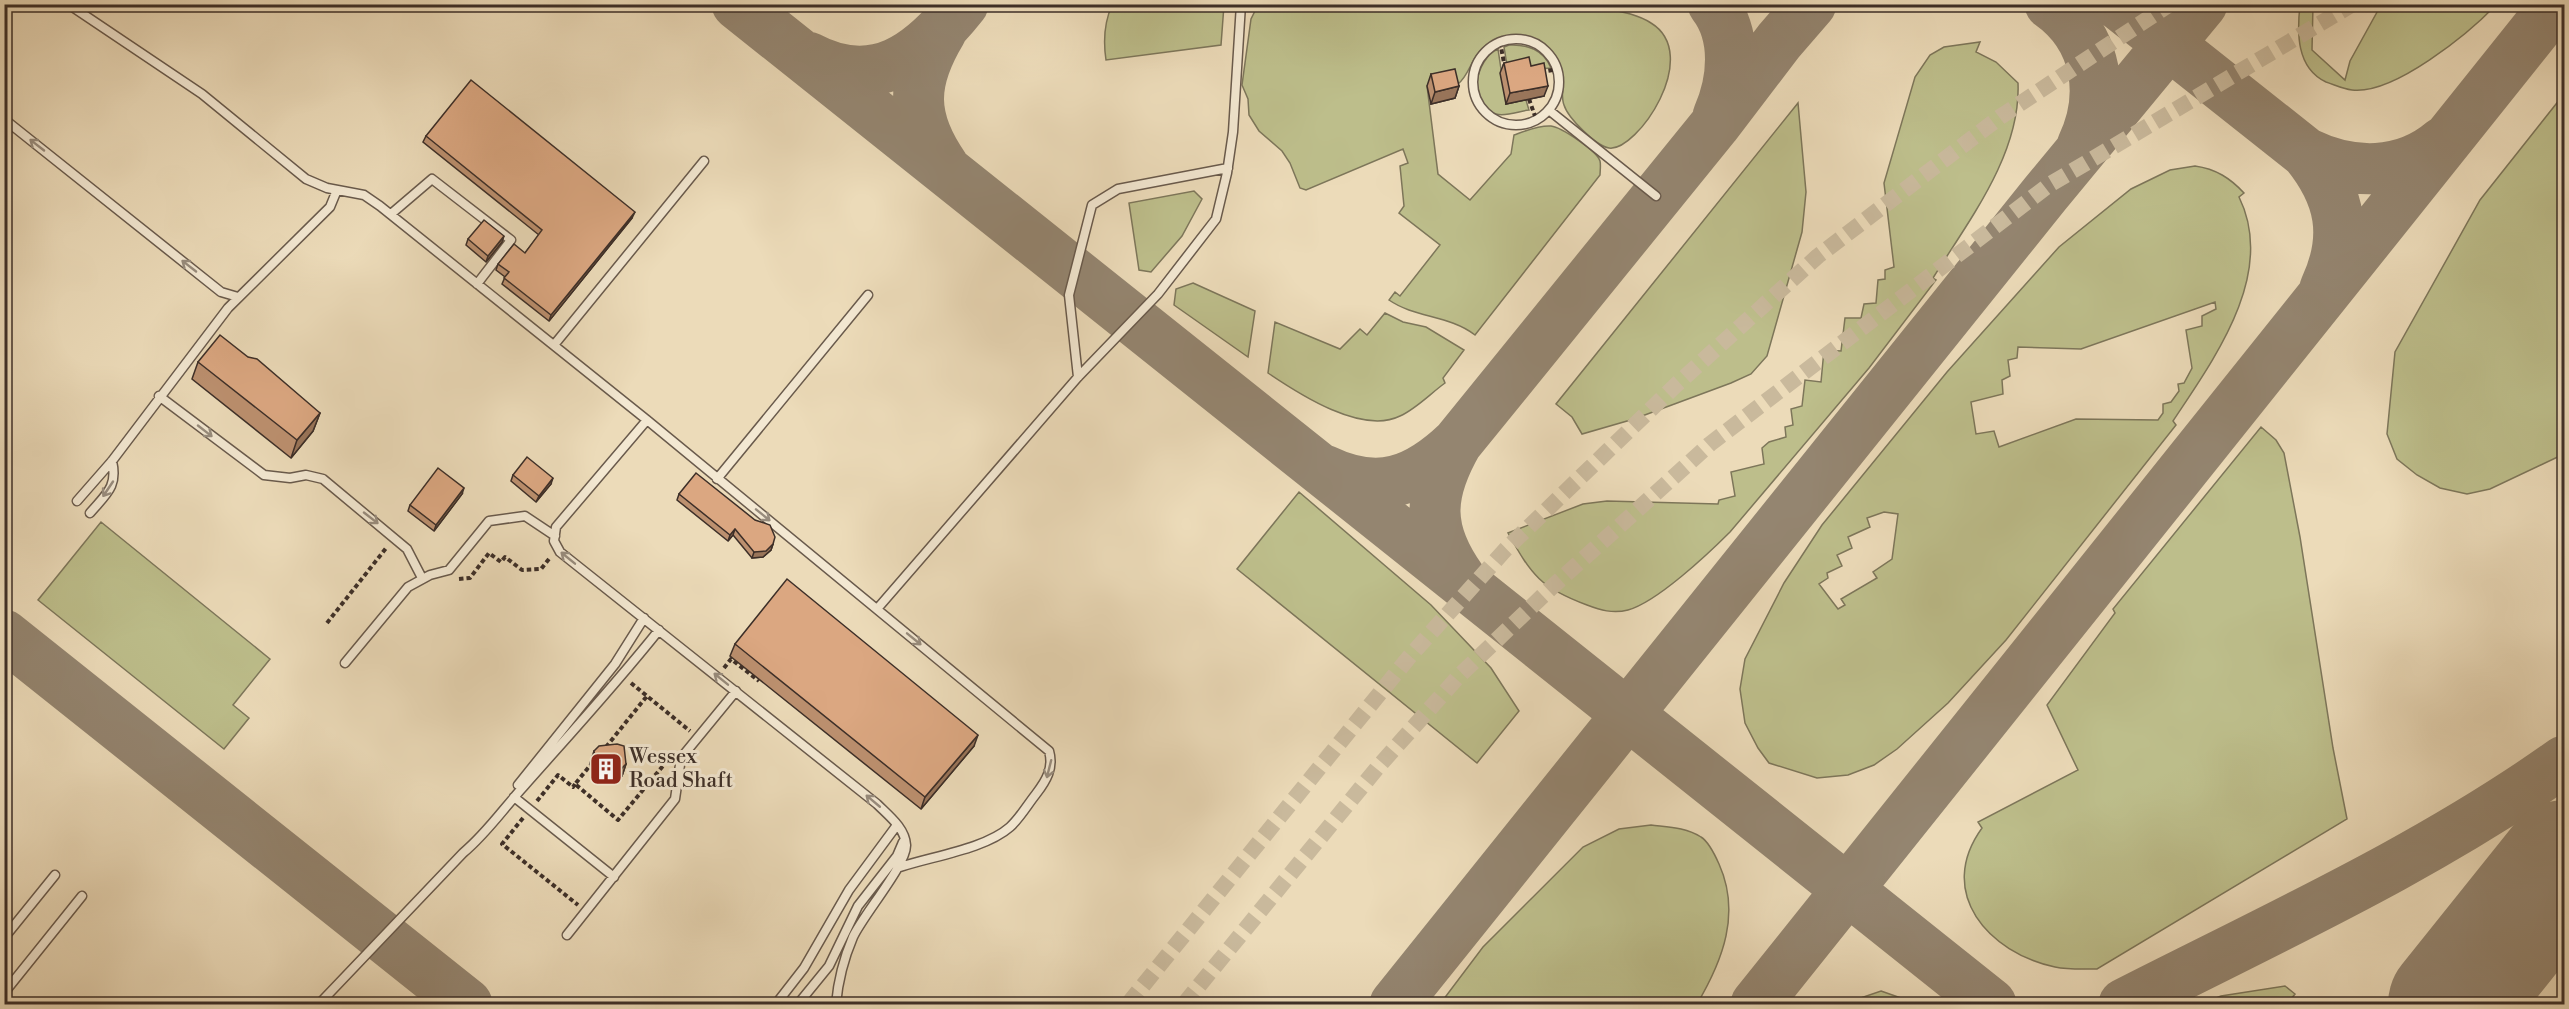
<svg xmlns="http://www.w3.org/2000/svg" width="2569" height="1009" font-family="'Libre Bodoni',serif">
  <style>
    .green { fill: #bdbe8b; stroke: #7d765a; stroke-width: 1.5; fill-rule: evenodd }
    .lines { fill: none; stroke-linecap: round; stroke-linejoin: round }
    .taxiway { stroke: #948570; stroke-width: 51 }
    .runway { stroke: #948570; stroke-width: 126 }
    .street-tunnel { stroke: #c9b99c; stroke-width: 16; stroke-dasharray: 16 8; stroke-linecap: butt }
    .lane-casing { stroke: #695a4c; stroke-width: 11 }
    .path { stroke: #3d2f28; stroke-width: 4; stroke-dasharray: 4.5 3; stroke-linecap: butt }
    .lane { stroke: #f3e8d2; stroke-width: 8 }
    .wall { fill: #bc906f; stroke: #3d2f28; stroke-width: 1.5 }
    .shaded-wall { fill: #99755a; stroke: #3d2f28; stroke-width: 1.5 }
    .building { fill: #dba781; stroke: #3d2f28; stroke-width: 1.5 }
    .oneway { stroke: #988c7d }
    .labels { text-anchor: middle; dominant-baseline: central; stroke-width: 6; stroke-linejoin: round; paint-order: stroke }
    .poi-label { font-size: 21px; fill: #3d2f28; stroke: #f3e8d2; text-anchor: start }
  </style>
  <rect width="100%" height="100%" fill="#ecdbb9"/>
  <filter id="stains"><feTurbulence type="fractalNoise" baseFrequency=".00333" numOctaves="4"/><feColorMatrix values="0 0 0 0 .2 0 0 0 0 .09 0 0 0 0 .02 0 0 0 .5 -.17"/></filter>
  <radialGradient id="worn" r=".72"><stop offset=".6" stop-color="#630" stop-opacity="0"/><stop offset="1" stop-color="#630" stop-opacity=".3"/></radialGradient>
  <path class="green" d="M1112,5H1224L1221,45L1106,60C1103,40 1104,23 1112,5Z
    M1258,5H1591C1610,10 1634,12 1651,23C1703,55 1637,152 1609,148C1596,146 1568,118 1564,105C1560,95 1565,81 1561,70C1551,40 1513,26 1486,45C1471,56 1470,75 1458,84L1427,86L1438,174L1470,200L1511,154L1514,135C1525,131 1539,125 1551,126C1561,127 1597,151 1600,161C1601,165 1600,172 1600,175L1475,335C1449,315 1415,318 1389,300L1395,292L1400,296L1440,245L1399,213L1404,206L1400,166L1408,163L1403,149L1306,190L1300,188L1290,163L1282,151L1259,131L1249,115L1248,99L1242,85L1251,19Z
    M2300,5H2313L2312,50L2345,80L2350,61L2381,5H2496C2469,33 2394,95 2352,90C2343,89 2335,85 2326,82C2296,68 2297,32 2300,5Z
    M1980,42L1976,52L1996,62L2018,83C2021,154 1969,220 1933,278L1936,280L1869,368L1730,532C1708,554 1657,602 1628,610C1613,614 1600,610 1587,605C1541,588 1532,576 1508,533L1583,504L1607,501L1718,504L1719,500L1735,496L1731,472L1764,464L1762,448L1769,442L1786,437L1785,427L1793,425L1791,409L1802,406L1805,380L1821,382L1824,350L1841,351L1845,318H1861L1864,304L1876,303L1878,280L1885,279V270L1894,267L1884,183L1915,77L1930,55L1944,47Z
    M1509,45C1527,44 1544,50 1551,68L1508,71L1504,47Z
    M1498,49L1506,103L1526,100L1529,110C1519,111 1506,117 1496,114C1466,106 1475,59 1498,49Z
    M2564,94V454L2490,489L2467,494L2440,488L2417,475L2397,459L2387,434L2395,352L2480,200Z
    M1798,103L1806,192L1802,232L1767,356L1751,374L1731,383L1634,419L1582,434L1572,417L1556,404Z
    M2195,166C2216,169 2230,178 2244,193L2239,197C2277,274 2214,359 2173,421L2176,425L2006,640L1948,703L1897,749L1874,765L1848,775L1817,778L1769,763L1758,748L1745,723L1740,689L1745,659L1784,583L1822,525L1947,372L2059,247L2131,189L2170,170ZM2215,302L2216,309L2202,316V326L2186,330L2192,368L2184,383L2178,384L2179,391L2171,402L2163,404V413L2158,420L2076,419L1999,447L1994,431L1976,434L1971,402L2003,394L2002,380L2010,376L2008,360L2017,358L2018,347L2081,349ZM1884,512L1898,514L1892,559L1873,572L1877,578L1841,599L1845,605L1838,609L1819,584L1828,578L1827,573L1842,566L1837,555L1852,548L1848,537L1870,527L1867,518Z
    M1194,191L1202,199L1182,236L1151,272L1139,270L1129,203Z
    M1193,283L1255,311L1248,357L1174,305L1176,289Z
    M1385,313L1403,322L1426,327L1464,350L1443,378L1445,383C1431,393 1416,409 1400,416C1362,435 1299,394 1268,373L1275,322L1340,349L1360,329L1367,335Z
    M2261,427L2276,440L2284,453L2300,537L2333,748L2347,819L2097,969C2083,969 2069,970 2055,967C1989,953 1935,893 1982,828L1978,822L2078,770L2047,705L2115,613L2113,609Z
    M1299,492L1431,605L1491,668L1519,711L1477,763L1237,569Z
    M101,522L270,659L233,705L249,718L224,749L38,600Z
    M1651,825C1667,827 1686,827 1701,837C1709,842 1715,855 1719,864C1741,913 1723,960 1697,1004H1440L1483,947L1583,847L1619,829Z
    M2285,986L2295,994L2287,1004H2201L2221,996Z
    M1881,991L1918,1004H1843Z"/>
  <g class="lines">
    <path class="taxiway" d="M737,4L1991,1004
      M1713,4C1738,36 1733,82 1718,116
      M2050,4C2098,38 2106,96 2082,146
      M2118,4L2306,153C2341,196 2349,237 2325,288
      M941,32C911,82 910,118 944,167
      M808,57C875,93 922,56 963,4
      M2306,153C2351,175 2403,176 2443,142
      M1324,470C1378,496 1416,482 1457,443
      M1461,579C1426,530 1428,494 1457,443L1715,125L1779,41L1811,4
      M4,635L467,1004
      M1395,1004L2045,194L2202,4
      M1756,1004L2556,4
      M2124,1004C2273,928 2428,858 2564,761"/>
    <path class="runway" d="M2451,1004L2564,863"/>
    <path class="street-tunnel" d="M1128,1004L1410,656L1505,550L1676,385L1818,256L2000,117L2170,4
      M1184,1004L1378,767L1458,677L1551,588L1710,444L2049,185L2353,4"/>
    <g class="lane-casing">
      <path id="lane" d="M68,4L202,94L306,179L327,188L364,195L380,206L647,420L1049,751C1054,768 1046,781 1036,794C1028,804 1020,818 1010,827C985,849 933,856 900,867
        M1473 82a43 43 0 1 1 86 0a43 43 0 1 1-86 0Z
        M1550,111L1656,196
        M4,119L221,292L238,297
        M391,214L432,179L511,240L477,284
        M554,345L704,161
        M1078,377L1069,295L1092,205L1118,189L1228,168
        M159,396L264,475L290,478L306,475L323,479L407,549L422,578
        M647,420L556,527L554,541L560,552L877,804C889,816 905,828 906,845C907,864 863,915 853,937C844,958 838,982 836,1004
        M717,479L868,295
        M77,501L112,461L228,308L330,207L337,190
        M90,513C106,494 118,487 112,461
        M877,609L1078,377L1158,294L1216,219L1227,173L1233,132L1241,4
        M345,663L408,587L430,575L449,570L489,521L525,516L555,536
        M518,785L615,664L644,618
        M514,797L614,877
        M567,935L675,799L681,758L736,691
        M4,938L55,875
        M4,993L82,896
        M319,1004L463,853C487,833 503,809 524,786C570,734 616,684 659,630
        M776,1004L804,968L849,890L897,825
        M798,1004L829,966L858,906L897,856L903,842"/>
    </g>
    <path class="path" d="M1500,42L1505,68
      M1541,72L1558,69
      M1529,99L1536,119
      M459,579L470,578L489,553L501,562L505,557L522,570L541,569L549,559
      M327,623L387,547
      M724,668L731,659L759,681
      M631,683L690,731
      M606,747L647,696
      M593,762L575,784L618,820L667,761
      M537,801L558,775L573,787L575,784
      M523,818L502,844L578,905"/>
    <use href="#lane" class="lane"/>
  </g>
  <path class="wall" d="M1504,63L1531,66L1544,96L1506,104L1500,73Z
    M1431,74L1459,86L1455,98L1431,104L1427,86Z
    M426,136L632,218L549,321L502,284L505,277L496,270L498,264L525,253L539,235L423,142Z
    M468,239L502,242L486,262L466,245Z
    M198,362L320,413L313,431L291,458L192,379Z
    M513,475L551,484L536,502L511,481Z
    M462,494L434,531L408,511L410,505Z
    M679,494L773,544L771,550L763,557L752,558L733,535L728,541L677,500Z
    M735,644L974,746L921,809L730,656Z
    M594,751L626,764L622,776L617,781L600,784L593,781L590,763Z"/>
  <path class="shaded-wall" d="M1459,86L1455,98L1431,104L1435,92Z
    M1548,86L1544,96L1506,104L1510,93Z
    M635,212L632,218L549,321L551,315Z
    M504,236L502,242L486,262L488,256Z
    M320,413L313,431L291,458L297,440Z
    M553,478L551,484L536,502L539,496Z
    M464,488L462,494L434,531L436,525Z
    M735,529L733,535L728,541L730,535Z
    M773,544L771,550L763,557L752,558L754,552Z
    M978,735L974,746L921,809L925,797Z
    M626,764L622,776L617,781L600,784L604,772Z"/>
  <path class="building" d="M1529,57L1531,66L1544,63L1548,86L1510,93L1504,63Z
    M1455,69L1459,86L1435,92L1431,74Z
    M471,80L635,212L551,315L504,278L509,272L498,264L514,244L525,253L542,230L426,136Z
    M484,220L504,236L488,256L468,239Z
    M220,335L248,357L257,359L320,413L297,440L198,362Z
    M527,457L553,478L539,496L513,475Z
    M438,468L464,488L436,525L410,505Z
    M696,473L755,520L770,525L775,537L773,544L766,551L754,552L735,529L730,535L679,494Z
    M787,579L978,735L925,797L735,644Z
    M617,744L624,746L626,764L621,769L604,772L597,769L594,751L599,746Z"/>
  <defs><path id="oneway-shaft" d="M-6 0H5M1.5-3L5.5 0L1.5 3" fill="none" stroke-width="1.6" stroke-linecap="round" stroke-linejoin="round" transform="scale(1.5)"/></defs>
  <g class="oneway">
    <use href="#oneway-shaft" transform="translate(37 145) rotate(-142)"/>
    <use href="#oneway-shaft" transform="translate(189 266) rotate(-142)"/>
    <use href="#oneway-shaft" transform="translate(205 431) rotate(38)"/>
    <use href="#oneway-shaft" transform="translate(108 489) rotate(124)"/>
    <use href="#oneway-shaft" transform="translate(763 515) rotate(39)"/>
    <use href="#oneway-shaft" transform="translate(371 518) rotate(38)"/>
    <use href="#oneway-shaft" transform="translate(568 558) rotate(-141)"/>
    <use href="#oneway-shaft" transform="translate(914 639) rotate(39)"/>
    <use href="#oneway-shaft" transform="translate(721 679) rotate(-141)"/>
    <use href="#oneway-shaft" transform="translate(1049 769) rotate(104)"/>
    <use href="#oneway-shaft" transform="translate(873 801) rotate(-140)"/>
  </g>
  <defs>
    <g id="building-square" transform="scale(1.725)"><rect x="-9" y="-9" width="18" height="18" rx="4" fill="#8f2418" stroke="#f3e8d2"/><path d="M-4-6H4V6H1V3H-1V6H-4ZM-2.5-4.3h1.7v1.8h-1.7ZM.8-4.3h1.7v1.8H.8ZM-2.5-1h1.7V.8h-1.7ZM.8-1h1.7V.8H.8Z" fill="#fff"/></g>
  </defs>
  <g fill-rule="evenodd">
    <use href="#building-square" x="606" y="769"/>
  </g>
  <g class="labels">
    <g class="poi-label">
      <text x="629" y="757">Wessex<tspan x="629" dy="24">Road Shaft</tspan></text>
    </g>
  </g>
  <rect width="2569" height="1009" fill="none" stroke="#ecdbb9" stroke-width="24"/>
  <rect x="6" y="6" width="2557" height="997" fill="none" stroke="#3d2f28" stroke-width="3"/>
  <rect x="12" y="12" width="2545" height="985" fill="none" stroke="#3d2f28" stroke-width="1.5"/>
  <rect width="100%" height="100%" filter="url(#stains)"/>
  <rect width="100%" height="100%" fill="url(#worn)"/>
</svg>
